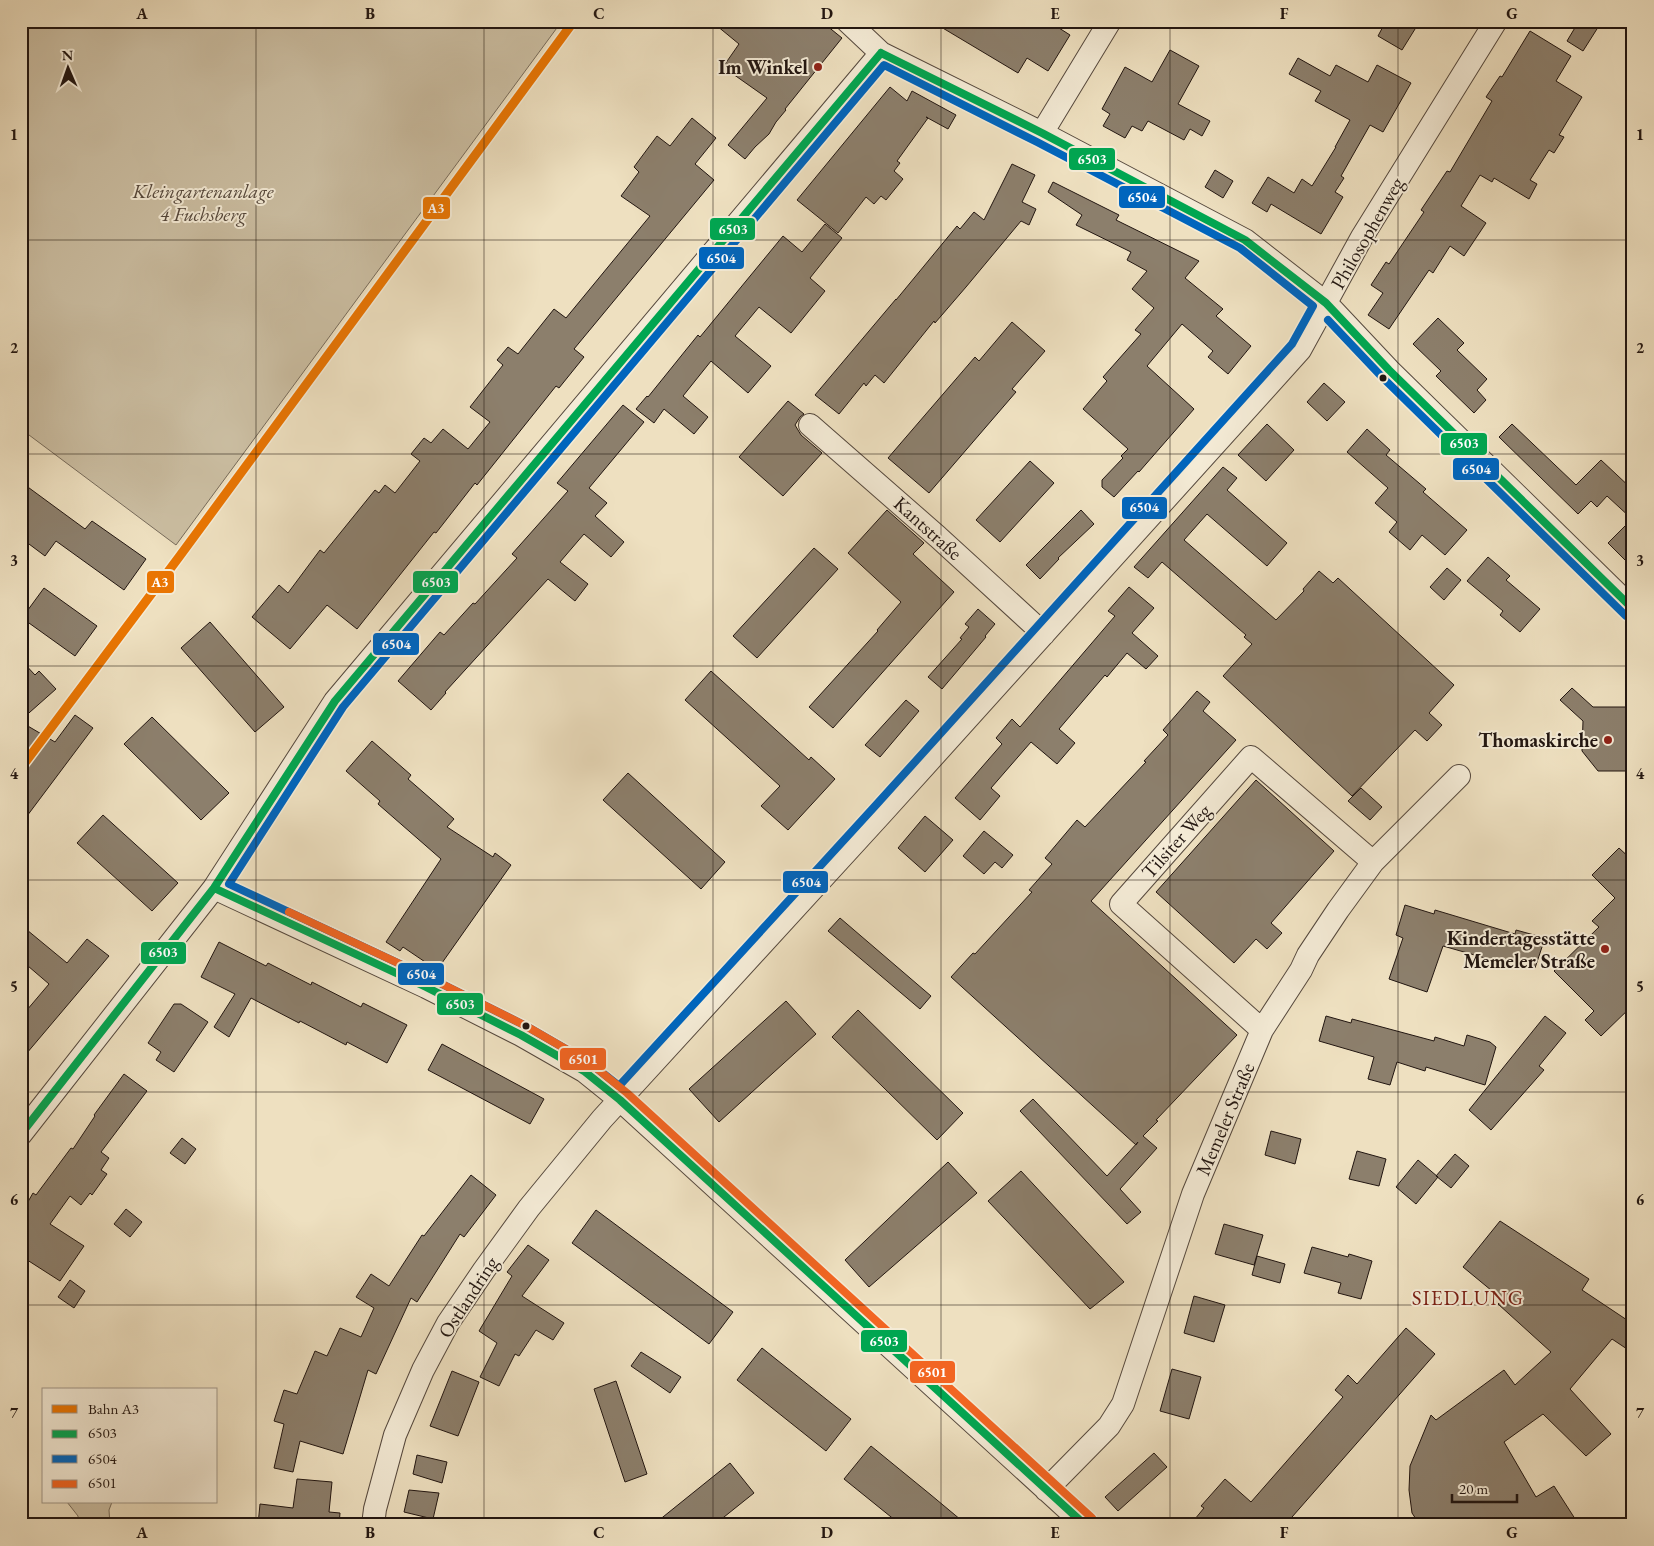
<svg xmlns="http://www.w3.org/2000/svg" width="1654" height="1546" font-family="'EB Garamond',serif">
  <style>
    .green { fill: #cbbea2; stroke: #766a5a }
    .building { fill: #8c7f6c; stroke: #221611 }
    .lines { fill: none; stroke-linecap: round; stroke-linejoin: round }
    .street-casing { stroke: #55483d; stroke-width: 24 }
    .street { stroke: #f4ebd6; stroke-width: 22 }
    .bus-1-casing { stroke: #f4ebd6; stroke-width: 11 }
    .bus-2-casing { stroke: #f4ebd6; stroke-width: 11 }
    .bus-3-casing { stroke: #f4ebd6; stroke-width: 11 }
    .bus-1 { stroke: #00a651; stroke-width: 8 }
    .bus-2 { stroke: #0065bd; stroke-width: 8 }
    .bus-3 { stroke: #f26522; stroke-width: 8 }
    .rail-1-casing { stroke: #f4ebd6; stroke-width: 12 }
    .rail-1 { stroke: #e97502; stroke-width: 9 }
    .grid { fill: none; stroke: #221611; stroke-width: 1; stroke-opacity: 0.55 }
    .poi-dot { fill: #8f2418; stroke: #f4ebd6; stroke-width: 2 }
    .bus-dot { fill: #221611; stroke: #f4ebd6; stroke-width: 2 }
    .labels { text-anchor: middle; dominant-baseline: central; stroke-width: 4; stroke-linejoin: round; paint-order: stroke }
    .poi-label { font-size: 20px; font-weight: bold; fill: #221611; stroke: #f4ebd6; text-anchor: end }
    .park-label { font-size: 20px; font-style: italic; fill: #55483c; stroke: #f4ebd6 }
    .street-label { font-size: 20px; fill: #221611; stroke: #f4ebd6 }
    .neighbourhood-label { font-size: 21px; letter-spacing: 1px; fill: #7a1f14; stroke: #f4ebd6 }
    .line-badge { stroke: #f4ebd6; stroke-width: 2 }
    .badge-label { font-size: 14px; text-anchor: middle; font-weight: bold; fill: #fff }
    .neatline { fill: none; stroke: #221611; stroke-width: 2 }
    .grid-label { font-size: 16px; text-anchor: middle; font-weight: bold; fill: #221611 }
  </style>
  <rect width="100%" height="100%" fill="#eee0c0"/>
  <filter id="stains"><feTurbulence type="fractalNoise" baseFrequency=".004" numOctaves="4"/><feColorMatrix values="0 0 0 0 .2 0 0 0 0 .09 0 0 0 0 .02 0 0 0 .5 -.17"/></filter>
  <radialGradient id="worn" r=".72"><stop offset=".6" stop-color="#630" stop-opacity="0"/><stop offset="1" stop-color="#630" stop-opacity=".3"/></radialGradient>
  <path class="green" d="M21,21H562L176,545L21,429Z
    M67,1502H112L109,1510L110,1525H78V1516Z"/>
  <path class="building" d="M711,21H821L842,38L785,109L786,110L776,122L769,134L755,147L745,159L728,145L767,98L723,67L739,44Z
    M931,21H1048L1070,35L1048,71L1027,58L1018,73Z
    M1386,21H1420L1402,50L1378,36Z
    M1579,21H1602L1583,51L1567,41Z
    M1530,31L1571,56L1556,81L1582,97L1559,135L1564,137L1554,153L1549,150L1530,180L1537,184L1529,199L1494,178L1492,182L1480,175L1461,206L1486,223L1464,256L1450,246L1433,273L1429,270L1389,329L1368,315L1383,293L1371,285L1386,262L1389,264L1424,212L1421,210L1447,171L1450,172L1492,101L1486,97L1500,76L1502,77Z
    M1170,50L1199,66L1178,104L1210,121L1202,136L1190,129L1184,140L1148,121L1142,131L1132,126L1125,138L1103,126L1110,114L1102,109L1125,67L1152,82Z
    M1298,58L1330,76L1336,65L1368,82L1377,65L1411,83L1383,132L1370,125L1341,176L1344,178L1335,192L1343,197L1321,234L1271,204L1267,212L1252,203L1268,177L1294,193L1302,179L1312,186L1336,147H1335L1350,120L1315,101L1321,91L1289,74Z
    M890,87L907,101L912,91L956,115L948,129L926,117L928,118L897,161L900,163L894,171L903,179L886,200L881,196L874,204L866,197L838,233L797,200Z
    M692,118L716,138L695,164L714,180L574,349L584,357L559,388L556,386L477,485L475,483L436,533L434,532L357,629L327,605L290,649L252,617L279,585L288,593L320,550L324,553L375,490L379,493L385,485L395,493L420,461L411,454L424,438L431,443L443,429L468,449L490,422L470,407L503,365L497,360L508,347L518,354L554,309L566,318L650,216L621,196L639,172L634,167L657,136L670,146Z
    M1012,164L1035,175L1022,202L1036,209L1029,225L1021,221L966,287L935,323L934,321L884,383L875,375L866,386L864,383L839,414L815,395L896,299V300L957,226L960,229L974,212L984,220Z
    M1215,170L1233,181L1223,198L1205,187Z
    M1053,182L1119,215L1116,220L1199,261L1185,278L1223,309L1216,316L1251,346L1228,374L1208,357L1213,351L1182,324L1147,366L1194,409L1139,472L1138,471L1114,497L1102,487V480L1123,458L1121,456L1128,449L1083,409L1107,381L1103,377L1141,334L1135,330L1154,308L1132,289L1147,271L1127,260L1131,252L1076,225L1082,215L1048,192Z
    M825,224L842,238L810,278L825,291L791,333L759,307L735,336L771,366L748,393L711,361L683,396L708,417L694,434L664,409L654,423L636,409L647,396L648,397L698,335L700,337L783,236L802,252Z
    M1438,318L1464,343L1457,350L1487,379L1477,390L1486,400L1474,413L1436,376L1441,371L1413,344Z
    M1012,322L1045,351L1012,389L1016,392L929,493L888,458L975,357L979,361Z
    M1324,383L1345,402L1327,421L1307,402Z
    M788,401L804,414L800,417L795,425L801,435L822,453L783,496L739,457Z
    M623,405L644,422L589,488L607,503L595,516L624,542L611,557L584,534L560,562L588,584L575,601L548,579L445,692L446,693L431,710L398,681L440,632L444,635L473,603L475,604L517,558L512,554L568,491L557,483Z
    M1267,424L1294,450L1266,481L1238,455Z
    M1512,424L1576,485L1601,460L1633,490V568L1608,543L1632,519L1607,496L1597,507L1591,501L1578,514L1499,437Z
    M1367,429L1390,450L1386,455L1426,489L1423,492L1467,530L1445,555L1422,535L1410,550L1389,532L1397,522L1375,503L1388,488L1347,452Z
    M1030,461L1054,483L1000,542L976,520Z
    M1223,467L1237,478L1227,490L1287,543L1267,566L1207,514L1184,540L1276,620L1304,591L1303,589L1319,571L1333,583L1338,578L1454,685L1429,713L1442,725L1427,741L1415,730L1352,796L1223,676L1252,644L1244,637L1246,635L1162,562L1148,578L1134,567Z
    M21,482L85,529L92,521L146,559L124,590L56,541L45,556L21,538Z
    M887,510L924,543L913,554L954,592L833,728L809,707L878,631L877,630L901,602L848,553Z
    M1081,510L1094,524L1058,558L1059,559L1040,579L1026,565Z
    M814,548L838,569L757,658L733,636Z
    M1488,557L1510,576L1506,580L1540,609L1520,632L1500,615L1503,611L1467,581Z
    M1447,568L1461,580L1444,600L1430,587Z
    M1129,587L1154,608L1132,633L1158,656L1146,669L1127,653L1107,677L1105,675L1059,729L1075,743L1057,764L1031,742L991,788L1000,796L980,820L955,798L1002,744L996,738L1012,719L1020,727L1115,616L1108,611Z
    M44,588L97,626L75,656L22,618Z
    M978,609L995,624L985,636L986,637L942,689L928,677L962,639L960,638L969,627L965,624Z
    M210,622L284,707L255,732L181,648Z
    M21,660L35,675L39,671L56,689L21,720Z
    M711,671L809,760L811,757L835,779L788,830L761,806L780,786L685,700Z
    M1572,688L1593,707H1633V771H1598L1582,751L1583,721L1560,700Z
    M1197,691L1210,702L1203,711L1236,740L1091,901L1237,1035L1156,1120L1158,1121L1143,1136L1157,1148L1120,1189L1141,1212L1127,1224L1020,1111L1033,1099L1107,1176L1138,1142L1136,1145L951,977L973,953L975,954L1032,892L1029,890L1052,864L1045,858L1077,820L1085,827L1146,762L1144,761L1168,735L1163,730Z
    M906,700L919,711L880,757L865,745Z
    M75,715L93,728L21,824V722L55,742Z
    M152,717L229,793L201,820L124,744Z
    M372,741L411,775L408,779L454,819L447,827L493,857L495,853L511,865L437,970L403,947L400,951L386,942L441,859L378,804L380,801L346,771Z
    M628,773L725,862L701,889L603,800Z
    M1256,780L1334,851L1271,923L1282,933L1267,949L1256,939L1234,963L1156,892Z
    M1361,788L1382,807L1370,820L1348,801Z
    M103,815L178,883L152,911L77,843Z
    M925,816L953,840L925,872L898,848Z
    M984,831L1013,855L1002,868L995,862L984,874L963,856Z
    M1619,848L1633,861V1005L1601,1036L1585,1020L1594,1011L1554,971L1599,927L1592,921L1615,898L1592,875Z
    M1405,905L1434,914L1435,910L1515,934L1516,930L1545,938L1535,968L1507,960L1506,964L1443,946L1427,992L1389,979L1403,938L1396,935Z
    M840,918L931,996L920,1009L828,931Z
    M21,925L67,963L87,939L109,956L21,1060V1017L49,984L21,960Z
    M219,942L266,966L268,963L311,985L312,982L361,1007L363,1003L407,1025L387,1063L347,1042L346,1045L300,1021L299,1023L251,998L229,1037L214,1027L235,994L201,977Z
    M786,1001L816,1034L719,1122L689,1089Z
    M174,1004H181L208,1022L174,1072L156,1060L161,1052L148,1043Z
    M858,1010L963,1113L937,1140L832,1037Z
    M1326,1016L1351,1023L1352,1019L1434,1041L1435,1037L1464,1046L1467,1035L1490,1042L1496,1047L1485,1085L1426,1067L1425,1071L1397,1062L1390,1085L1368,1079L1374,1057L1319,1041Z
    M1545,1016L1566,1033L1539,1066L1544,1070L1491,1130L1469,1110Z
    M442,1044L544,1099L530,1124L428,1070Z
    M124,1074L147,1091L101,1152L109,1158L101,1170L107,1174L92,1195L90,1193L81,1205L70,1196L50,1224L84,1246L60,1281L21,1256V1214L33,1193L36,1195L71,1148L73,1149L95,1116L94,1115Z
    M1271,1131L1301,1139L1295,1164L1265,1155Z
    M182,1138L196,1149L185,1164L170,1153Z
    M1357,1151L1386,1159L1379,1186L1349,1179Z
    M1455,1154L1469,1166L1451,1188L1436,1176Z
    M1418,1160L1438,1177L1416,1204L1396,1187Z
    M948,1162L977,1193L869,1287L845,1260Z
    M1021,1171L1124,1282L1090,1309L988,1201Z
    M471,1175L496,1195L464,1237L460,1234L417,1302L411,1298L376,1374L368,1370L343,1454L300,1441L293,1472L274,1468L284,1424L274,1421L284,1390L297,1394L315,1351L327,1356L340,1328L361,1337L374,1308L356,1297L371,1274L389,1286L422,1235L424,1236Z
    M126,1209L142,1222L130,1237L114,1224Z
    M596,1210L733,1312L709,1344L572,1243Z
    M1500,1221L1589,1279L1582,1290L1633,1324V1353L1612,1339L1570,1389L1611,1434L1586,1456L1543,1414L1504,1442L1536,1497L1554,1486L1579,1525H1420L1412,1513L1409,1490L1410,1466L1431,1415L1436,1420L1504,1370L1515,1385L1551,1352L1498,1304L1503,1300L1463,1267Z
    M1224,1224L1263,1235L1254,1265L1215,1254Z
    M528,1245L549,1260L522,1296L564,1323L553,1340L536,1330L519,1356L515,1354L499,1386L480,1377L497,1343L479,1331L512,1276L507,1272Z
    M1312,1247L1348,1257L1349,1254L1372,1261L1361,1299L1338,1293L1341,1283L1304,1273Z
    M1257,1256L1285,1264L1280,1283L1252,1275Z
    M70,1280L85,1291L74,1308L58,1297Z
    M1194,1296L1225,1305L1214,1342L1184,1333Z
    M1406,1328L1435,1354L1285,1525H1190L1204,1508L1201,1506L1225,1479L1251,1502L1343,1397L1335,1390L1348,1375L1357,1384Z
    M762,1348L851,1419L826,1451L737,1380Z
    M641,1352L681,1377L670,1393L631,1366Z
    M1172,1369L1201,1377L1189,1419L1160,1411Z
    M452,1371L479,1382L458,1436L430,1426Z
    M616,1381L647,1474L625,1482L594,1389Z
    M871,1446L931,1495L967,1525H901L844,1479Z
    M1154,1453L1167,1467L1118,1511L1105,1497Z
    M417,1455L447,1462L442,1483L413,1474Z
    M730,1463L754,1493L714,1525H653Z
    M297,1479L332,1482L329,1512L340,1513L339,1525H258L260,1504L293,1508Z
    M409,1490L439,1493L433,1519L404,1512Z"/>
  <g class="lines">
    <g class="street-casing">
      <path id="street" d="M847,21L881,53L1042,133L1245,240L1326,303L1389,370L1633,609
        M1042,133L1110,21
        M810,425L938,537L1044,634
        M214,888L426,987L521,1035L584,1071L620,1100L1085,1525
        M1262,1030L1121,904L1251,757L1373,862
        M21,1134L214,888L335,701L881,53
        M1046,1490L1109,1426L1123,1404L1193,1194L1262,1030L1301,970L1308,955L1338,910L1373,862L1459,776
        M373,1525L375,1509L395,1435L423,1370L448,1323L484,1270L529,1208L602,1119L883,812L1300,350L1362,237L1496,21"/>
    </g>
    <use href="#street" class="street"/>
    <g class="bus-1-casing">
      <path id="bus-1" d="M881,53L1042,133L1245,240L1326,303L1389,370L1633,609
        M214,888L426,987L521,1035L584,1071L620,1100L1085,1525
        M21,1134L214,888L335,701L881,53"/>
    </g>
    <g class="bus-2-casing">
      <path id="bus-2" d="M884,65L1037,142L1240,248L1313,306L1292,344L876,805L619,1086L590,1063L526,1026L430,978L229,884L343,707Z
        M1328,320L1382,377L1626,616"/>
    </g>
    <g class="bus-3-casing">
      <path id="bus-3" d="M289,912L430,978L526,1026L590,1063L627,1093L1092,1518"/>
    </g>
    <use href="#bus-1" class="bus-1"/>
    <use href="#bus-2" class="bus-2"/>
    <use href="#bus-3" class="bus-3"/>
    <g class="rail-1-casing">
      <path id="rail-1" d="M21,768L179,557L574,21"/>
    </g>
    <use href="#rail-1" class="rail-1"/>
  </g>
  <path class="grid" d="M256,21V1525M484,21V1525M713,21V1525M941,21V1525M1170,21V1525M1398,21V1525M21,240H1633M21,454H1633M21,666H1633M21,880H1633M21,1092H1633M21,1305H1633"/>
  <g class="poi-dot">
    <circle cx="818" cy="67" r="5"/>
    <circle cx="1608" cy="740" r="5"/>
    <circle cx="1605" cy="949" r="5"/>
  </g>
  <g class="bus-dot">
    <circle cx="1383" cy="378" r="4.5"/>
    <circle cx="526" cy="1026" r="4.5"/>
  </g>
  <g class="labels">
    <g class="poi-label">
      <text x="808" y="67">Im Winkel</text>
      <text x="1598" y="740">Thomaskirche</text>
      <text x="1595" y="938">Kindertagesstätte<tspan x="1595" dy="23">Memeler Straße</tspan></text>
    </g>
    <g class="park-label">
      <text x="203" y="191">Kleingartenanlage<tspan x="203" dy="23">4 Fuchsberg</tspan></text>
    </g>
    <g class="street-label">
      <text transform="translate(1367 233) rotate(-60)">Philosophenweg</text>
      <text transform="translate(928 528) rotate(42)">Kantstraße</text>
      <text transform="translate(1176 841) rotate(-48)">Tilsiter Weg</text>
      <text transform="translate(1225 1119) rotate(-67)">Memeler Straße</text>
      <text transform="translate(468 1297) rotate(-57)">Ostlandring</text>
    </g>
    <g class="neighbourhood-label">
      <text x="1468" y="1297">SIEDLUNG</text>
    </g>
  </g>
  <g class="line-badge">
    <rect x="1068" y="147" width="48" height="24" rx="5" fill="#00a651"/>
    <rect x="1118" y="185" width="48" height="24" rx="5" fill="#0065bd"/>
    <rect x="422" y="196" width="29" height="24" rx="5" fill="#e97502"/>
    <rect x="709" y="217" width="47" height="24" rx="5" fill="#00a651"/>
    <rect x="698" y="246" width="47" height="24" rx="5" fill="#0065bd"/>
    <rect x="1440" y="432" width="48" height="24" rx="5" fill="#00a651"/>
    <rect x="1452" y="457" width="48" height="24" rx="5" fill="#0065bd"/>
    <rect x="1121" y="496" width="47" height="24" rx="5" fill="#0065bd"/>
    <rect x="412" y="570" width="47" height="24" rx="5" fill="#00a651"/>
    <rect x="146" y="570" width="29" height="24" rx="5" fill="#e97502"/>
    <rect x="372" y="632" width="48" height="24" rx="5" fill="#0065bd"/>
    <rect x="782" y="870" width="47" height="24" rx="5" fill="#0065bd"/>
    <rect x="140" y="941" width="47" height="24" rx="5" fill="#00a651"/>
    <rect x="397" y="962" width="48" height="24" rx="5" fill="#0065bd"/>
    <rect x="436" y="992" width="48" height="24" rx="5" fill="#00a651"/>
    <rect x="559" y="1047" width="48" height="24" rx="5" fill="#f26522"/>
    <rect x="860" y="1329" width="48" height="24" rx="5" fill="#00a651"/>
    <rect x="909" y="1360" width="47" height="24" rx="5" fill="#f26522"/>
  </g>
  <g class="badge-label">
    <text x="1092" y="164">6503</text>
    <text x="1142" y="202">6504</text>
    <text x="436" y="213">A3</text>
    <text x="733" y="234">6503</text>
    <text x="721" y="263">6504</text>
    <text x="1464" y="448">6503</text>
    <text x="1476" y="474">6504</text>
    <text x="1144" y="512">6504</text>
    <text x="436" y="587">6503</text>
    <text x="160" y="587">A3</text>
    <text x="396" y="649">6504</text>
    <text x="806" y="887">6504</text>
    <text x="163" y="957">6503</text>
    <text x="421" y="979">6504</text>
    <text x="460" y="1009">6503</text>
    <text x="583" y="1064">6501</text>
    <text x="884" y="1346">6503</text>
    <text x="932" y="1377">6501</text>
  </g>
  <rect width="1654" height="1546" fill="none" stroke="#eee0c0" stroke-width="55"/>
  <rect x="42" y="1388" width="175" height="115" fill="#f4ebd6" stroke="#a09687"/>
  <rect x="52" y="1405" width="25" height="8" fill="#e97502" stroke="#a09687"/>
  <text x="88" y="1414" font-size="15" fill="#221611">Bahn A3</text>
  <rect x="52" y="1430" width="25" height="8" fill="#00a651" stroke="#a09687"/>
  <text x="88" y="1438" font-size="15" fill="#221611">6503</text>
  <rect x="52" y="1455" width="25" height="8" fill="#0065bd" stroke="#a09687"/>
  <text x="88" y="1464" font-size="15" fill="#221611">6504</text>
  <rect x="52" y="1480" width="25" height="8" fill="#f26522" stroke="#a09687"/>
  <text x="88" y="1488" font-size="15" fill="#221611">6501</text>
  <g transform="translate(68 68) rotate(358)" stroke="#f4ebd6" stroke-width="4" paint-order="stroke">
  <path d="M0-4L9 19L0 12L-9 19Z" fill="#221611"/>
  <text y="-8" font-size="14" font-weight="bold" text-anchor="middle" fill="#221611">N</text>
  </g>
  <path d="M1452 1494v8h65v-8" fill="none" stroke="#221611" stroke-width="2.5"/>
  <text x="1459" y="1494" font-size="15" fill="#221611" stroke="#f4ebd6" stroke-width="4" paint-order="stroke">20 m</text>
  <rect x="28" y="28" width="1598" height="1490" class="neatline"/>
  <g class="grid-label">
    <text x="142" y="19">A</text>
    <text x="370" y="19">B</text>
    <text x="599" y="19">C</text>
    <text x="827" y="19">D</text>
    <text x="1055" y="19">E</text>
    <text x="1284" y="19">F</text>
    <text x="1512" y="19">G</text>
    <text x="14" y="140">1</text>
    <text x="1640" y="140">1</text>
    <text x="14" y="353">2</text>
    <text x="1640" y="353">2</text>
    <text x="14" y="566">3</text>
    <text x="1640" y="566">3</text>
    <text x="14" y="779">4</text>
    <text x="1640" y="779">4</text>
    <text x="14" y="992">5</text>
    <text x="1640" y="992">5</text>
    <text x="14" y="1205">6</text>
    <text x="1640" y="1205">6</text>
    <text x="14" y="1418">7</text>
    <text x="1640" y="1418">7</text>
    <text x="142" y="1538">A</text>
    <text x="370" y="1538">B</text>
    <text x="599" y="1538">C</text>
    <text x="827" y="1538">D</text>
    <text x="1055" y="1538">E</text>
    <text x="1284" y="1538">F</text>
    <text x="1512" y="1538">G</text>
  </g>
  <rect width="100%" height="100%" filter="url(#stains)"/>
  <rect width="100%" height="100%" fill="url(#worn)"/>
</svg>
